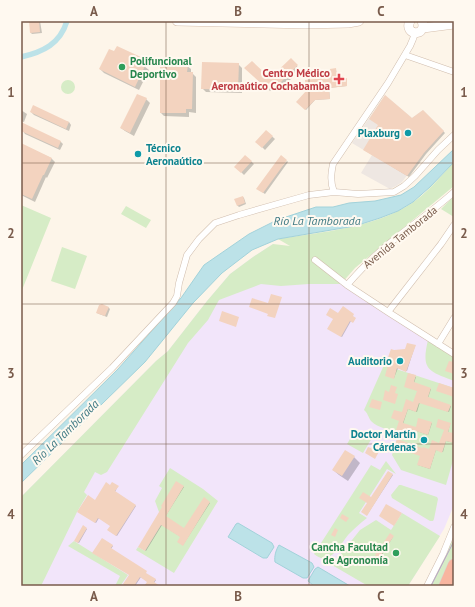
<svg xmlns="http://www.w3.org/2000/svg" width="475" height="607" font-family="'PT Sans',sans-serif">
  <style>
    .industrial { fill: #eee7e2 }
    .education { fill: #f2e5fa }
    .green { fill: #d6ecc6 }
    .water { fill: #bce2e8; stroke: #a2d2da }
    .shadow { fill: #0003 }
    .lines { fill: none; stroke-linecap: round; stroke-linejoin: round }
    .canal { stroke: #bce2e8; stroke-width: 5.5 }
    .building { fill: #f3d3bf }
    .street-casing { stroke: #d0bdad; stroke-width: 7 }
    .secondary-casing { stroke: #d6bfad; stroke-width: 10 }
    .highway-casing { stroke: #dcd4d0; stroke-width: 13 }
    .street { stroke: #fff; stroke-width: 6 }
    .secondary { stroke: #fff; stroke-width: 9 }
    .highway { stroke: #f8b59f; stroke-width: 12 }
    .tram { stroke: #b8a5c8; stroke-width: 1 }
    .grid { fill: none; stroke: #795b4b; stroke-width: 1; stroke-opacity: 0.55 }
    .leisure-dot { fill: #2e9e5b; stroke: #fff9f0; stroke-width: 1.5 }
    .health-dot { fill: #e0444e; stroke: #fff9f0; stroke-width: 1.5 }
    .culture-dot { fill: #0f9aa8; stroke: #fff9f0; stroke-width: 1.5 }
    .labels { text-anchor: middle; dominant-baseline: central; stroke-width: 4; stroke-linejoin: round; paint-order: stroke }
    .leisure-label { font-size: 11px; font-weight: bold; fill: #27864d; stroke: #fff9f0; text-anchor: start }
    .health-label { font-size: 11px; font-weight: bold; fill: #be3a42; stroke: #fff9f0; text-anchor: end }
    .culture-label { font-size: 11px; font-weight: bold; fill: #0d838f; stroke: #fff9f0; text-anchor: end }
    .street-label { font-size: 11px; fill: #795b4b; stroke: #fff9f0 }
    .water-label { font-size: 12px; font-style: italic; fill: #417b85; stroke: #fff9f0 }
    .neatline { fill: none; stroke: #795b4b; stroke-width: 1.5 }
    .grid-label { font-size: 13px; text-anchor: middle; font-weight: bold; fill: #795b4b }
  </style>
  <rect width="100%" height="100%" fill="#fdf5e9"/>
  <path class="industrial" d="M385,95L412,118L423,110L444,131L424,153L402,182L396,186L390,189L361,173L372,155L352,143Z"/>
  <path class="education" d="M273,244L341,284L454,357V505L444,529L408,586H21V497L156,361L168,351L207,301L230,274L253,257Z"/>
  <path class="green" d="M61 87a7 7 0 1 1 14 0a7 7 0 1 1-14 0Z
    M454,162V186L355,268L341,284H309L281,286L261,284L219,300L208,320L188,343L107,472L101,475L95,472L84,492L87,495L77,512L41,586H21V497L156,361L168,351L207,301L230,274L253,257L273,244L290,246L278,239C322,232 374,228 412,203C428,192 441,176 454,162Z
    M454,196V217L441,209Z
    M21,205L51,218L22,290H21Z
    M126,206L151,220L146,228L121,214Z
    M62,247L87,256L75,289L51,281Z
    M428,340L454,357V381C428,371 421,370 428,340Z
    M384,365L454,388V457L446,485L401,470L392,455L399,433C390,430 378,428 371,421C368,417 368,413 364,410Z
    M356,429L372,438L363,453L347,444Z
    M386,461L396,474L387,469L359,513L367,518C360,523 354,529 348,535C342,542 336,555 326,558C321,559 318,557 314,554L371,465L380,470Z
    M170,468L203,489L218,501L174,573L136,550L138,547L145,551L166,517L159,512L155,501L162,488L159,486Z
    M399,485H401L437,497L438,499L434,519L433,521H430L392,498L391,495Z
    M402,513L440,536L408,586H368L332,565L360,530L376,520L391,530Z
    M74,541L128,575L121,585L122,586H115L120,576L68,546Z
    M451,541C460,552 446,574 442,586H428Z"/>
  <path class="water" d="M454,149V162L430,187L413,202L398,211L380,218L355,226L278,239L252,250L222,273L193,303L145,362L21,483V465L118,369L181,298L204,265L249,234L277,220L316,207H333L349,203L375,201L401,195L414,187Z
    M238,523L272,543L274,547L267,558H263L228,537L236,524Z
    M279,545L312,563L314,567L307,578H303L275,562C274,556 276,550 279,545Z
    M318,567L350,586H314L308,581L315,569Z"/>
  <path class="shadow" d="M30,21H40L42,33L32,34L31,33Z
    M142,59L146,63L144,66L149,70L139,90L104,73L100,69Z
    M291,59L300,70L279,91H270L246,68L270,80Z
    M238,64L242,68V93L206,92L202,88Z
    M187,66L191,69V73H192L196,77V113L189,112V117L164,116L161,113Z
    M336,70L337,77H343L344,80H347V86L329,88L330,99L315,100L306,110L298,102L333,78Z
    M146,99L150,103L134,136L125,131L121,128Z
    M21,110L27,114L24,122L21,121Z
    M423,111L445,133L426,154L409,177L366,151Z
    M31,112L69,122L71,125L69,131L34,115Z
    M23,131L60,141L63,144L60,150L25,134Z
    M266,131L275,139L265,150L257,142Z
    M21,144L51,158L55,162L47,178L46,177L35,202L21,195Z
    M245,156L254,164L244,175L236,167Z
    M287,161L288,162L265,194L259,190Z
    M243,197L244,198L246,204L239,207L237,205Z
    M108,307L110,309L107,317L99,314L97,313Z
    M339,314L353,315V317L355,319L353,322L351,321L342,337L328,328Z
    M415,346L407,371L398,368L394,378L390,361L394,351L406,350Z
    M409,374L416,377L414,383L431,389L428,398L451,406L449,412L420,402L417,412L408,409L403,424L416,428L432,423L428,435L411,429L409,434L397,430L402,414L414,403L418,391Z
    M450,424L448,433L454,435V443L446,441L443,452L436,450L430,469L418,465L423,449L429,450L440,444Z
    M354,457L360,463L348,481L339,475L333,470Z
    M388,472L393,475L367,515L363,512Z
    M177,483L184,487L165,517L184,530L204,499L210,503L183,545L178,542L181,537L162,525L146,551L140,547Z
    M118,486L115,492L136,506L117,536L108,530L111,526L99,518L96,523L78,511L96,501Z
    M83,527L87,529L79,543L75,541Z
    M390,535L393,537L380,558L377,556Z
    M102,539L113,546L111,549L146,572V574L156,580L154,583L158,586H145L148,582L141,577L135,586H127L130,575Z"/>
  <g class="lines">
    <path class="canal" d="M21,57C43,52 60,44 67,21"/>
  </g>
  <path class="building" d="M29,21H39L40,32L30,33Z
    M117,46L143,58L140,63L145,66L135,87L99,69L109,49L114,51Z
    M291,58L298,65L275,88L265,87L244,68L252,61L270,78Z
    M202,62L239,63L238,90L201,89Z
    M160,64L188,65L187,72H193L192,109H186V113H160Z
    M336,68L337,76H343L344,79L347,78V86L329,88L330,99L315,100L305,110L296,102L306,91L305,80L331,77L330,69Z
    M137,94L147,98L130,133L120,128Z
    M385,95L412,118L423,110L444,131L424,153L407,176L363,150L378,125L369,119Z
    M33,105L69,122L66,129L30,112Z
    M21,122L61,141L58,148L21,131Z
    M266,130L273,136L262,148L255,142Z
    M21,143L52,158L44,175H43L32,199L21,194Z
    M245,155L252,161L241,173L234,167Z
    M281,155L287,160L263,193L256,189Z
    M243,196L245,203L237,206L234,199Z
    M271,294L282,297L275,318L267,316L268,314L249,307L252,298L268,303Z
    M102,304L109,307L105,316L96,313L99,305Z
    M343,306L354,314L353,316L356,318L353,323L350,321L341,337L327,329L333,319L326,315L330,308L338,313Z
    M222,311L239,317L236,327L219,321Z
    M407,343L416,345L406,372L397,368L394,379L385,376L389,361L387,360L391,349L394,350L405,349Z
    M449,361L454,362V374L445,371Z
    M408,373L416,375L414,382L431,388L428,397L451,405L448,412L419,403L416,412L408,409L403,423L416,427L418,418L432,422L428,435L410,429L409,434L396,430L399,421L391,418L394,410L402,412L406,399L413,402L417,391L404,387Z
    M439,383L454,388V397L436,391Z
    M391,385L397,387L395,393L398,394L395,404L383,400L385,390L389,392Z
    M372,399L382,402L380,410L369,407Z
    M438,419L451,423L448,432L454,433V443L446,441L442,453L436,450L430,469L417,465L420,456L394,447L397,439L422,448L423,447L429,449L432,440L439,443L444,430L436,427Z
    M375,442L382,446L375,459L365,453L368,447L371,448Z
    M345,450L355,456L342,476L332,470Z
    M388,471L393,474L367,516L361,512L367,503L359,498L363,492L371,497Z
    M176,481L184,486L166,516L184,528L204,497L210,502L183,546L177,542L180,537L161,525L145,551L138,547L162,507L161,506Z
    M106,482L110,485L112,482L119,486L115,491L136,505L116,536L107,530L110,526L98,518L95,523L77,512L88,495L95,500Z
    M386,504L402,513L394,526L379,516Z
    M342,514L349,518L346,522L340,518Z
    M83,525L87,528L78,543L74,541Z
    M335,528L338,530L335,537L331,535Z
    M390,533L394,536L379,558L375,555Z
    M102,538L113,545L111,548L147,571L146,573L156,579L154,582L160,586H144L147,582L140,577L134,586H126L123,584L129,575L92,553Z"/>
  <g class="lines">
    <g class="street-casing">
      <path id="street" d="M405,55L454,72
        M334,192C330,182 331,174 333,164L388,83L410,46L413,39L415,33
        M315,260L347,285L388,312L454,354
        M347,285C361,269 375,255 391,242C412,225 434,210 454,192
        M388,312L441,244L454,225
        M438,344L454,318
        M21,455L112,368L173,303L177,296L179,283L187,255L199,239L215,223L239,215L309,195L334,192L358,194L394,192L404,186L415,176L438,150L454,135
        M427,586L443,554L454,527"/>
    </g>
    <g class="secondary-casing">
      <path id="secondary" d="M177,21L305,24L348,23L359,21
        M410,21C403,36 428,37 422,21
        M423,28L454,24"/>
    </g>
    <g class="highway-casing">
      <path id="highway" d="M445,586L454,565"/>
    </g>
    <use href="#street" class="street"/>
    <use href="#secondary" class="secondary"/>
    <use href="#highway" class="highway"/>
    <path class="tram" d="M431,586L454,541"/>
  </g>
  <path class="grid" d="M166,21V586M309,21V586M21,163H454M21,304H454M21,444H454"/>
  <g class="leisure-dot">
    <circle cx="122" cy="67" r="4"/>
    <circle cx="396" cy="553" r="4"/>
  </g>
  <path class="health-dot" d="M337 73h4v4h4v4h-4v4h-4v-4h-4v-4h4z"/>
  <g class="culture-dot">
    <circle cx="408" cy="133" r="4"/>
    <circle cx="138" cy="154" r="4"/>
    <circle cx="400" cy="361" r="4"/>
    <circle cx="424" cy="440" r="4"/>
  </g>
  <g class="labels">
    <g class="leisure-label">
      <text x="130" y="61">Polifuncional<tspan x="130" dy="13">Deportivo</tspan></text>
      <text x="388" y="547" text-anchor="end">Cancha Facultad<tspan x="388" dy="13">de Agronomía</tspan></text>
    </g>
    <g class="health-label">
      <text x="330" y="73">Centro Médico<tspan x="330" dy="13">Aeronaútico Cochabamba</tspan></text>
    </g>
    <g class="culture-label">
      <text x="400" y="133">Plaxburg</text>
      <text x="146" y="148" text-anchor="start">Técnico<tspan x="146" dy="13">Aeronaútico</tspan></text>
      <text x="392" y="361">Auditorio</text>
      <text x="416" y="434">Doctor Martín<tspan x="416" dy="13">Cárdenas</tspan></text>
    </g>
    <g class="street-label">
      <text transform="translate(400 237) rotate(-39)">Avenida Tamborada</text>
    </g>
    <g class="water-label">
      <text x="317" y="220">Río La Tamborada</text>
      <text transform="translate(65 432) rotate(-44)">Río La Tamborada</text>
    </g>
  </g>
  <rect width="475" height="607" fill="none" stroke="#fff9f0" stroke-width="44"/>
  <rect x="22" y="22" width="431" height="563" class="neatline"/>
  <g class="grid-label">
    <text x="94" y="16">A</text>
    <text x="238" y="16">B</text>
    <text x="381" y="16">C</text>
    <text x="11" y="97">1</text>
    <text x="464" y="97">1</text>
    <text x="11" y="238">2</text>
    <text x="464" y="238">2</text>
    <text x="11" y="378">3</text>
    <text x="464" y="378">3</text>
    <text x="11" y="519">4</text>
    <text x="464" y="519">4</text>
    <text x="94" y="601">A</text>
    <text x="238" y="601">B</text>
    <text x="381" y="601">C</text>
  </g>
</svg>
